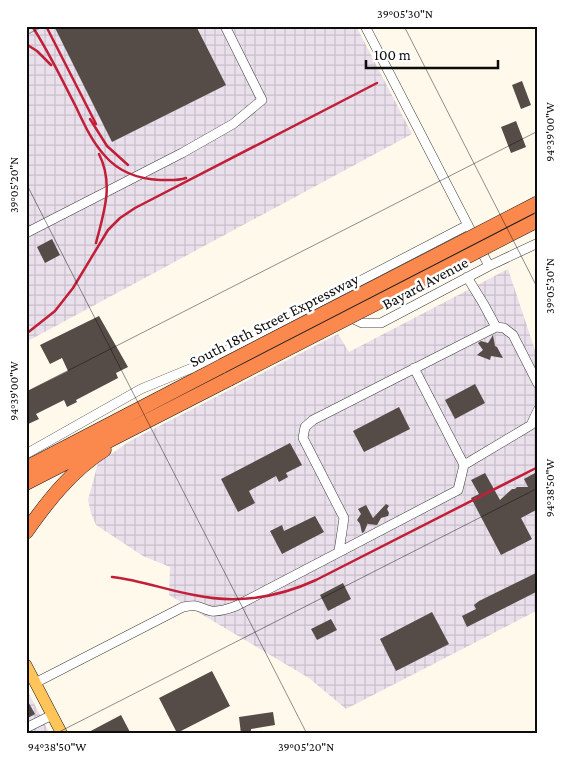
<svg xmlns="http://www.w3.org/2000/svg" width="564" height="760" font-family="'Crimson Pro',serif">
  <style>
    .industrial { fill: url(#industrial-grid) }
    .building { fill: #554c48 }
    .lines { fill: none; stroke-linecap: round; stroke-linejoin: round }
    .minor-casing { stroke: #3f3f3f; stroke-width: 10 }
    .major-casing { stroke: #1d1d1d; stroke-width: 12 }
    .highway-casing { stroke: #1d1d1d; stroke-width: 15 }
    .minor { stroke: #fff; stroke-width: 9 }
    .major { stroke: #ffc55b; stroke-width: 11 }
    .highway { stroke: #fb894d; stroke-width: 14 }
    .rail { stroke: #c21e38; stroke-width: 2.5 }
    .highway-bridge-casing { stroke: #1d1d1d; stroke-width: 15; stroke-linecap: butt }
    .highway-bridge { stroke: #fb894d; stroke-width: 14 }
    .ticks { fill: none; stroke: #0c0c0c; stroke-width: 1; stroke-opacity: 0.45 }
    .labels { text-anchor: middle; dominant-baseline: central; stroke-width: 5; stroke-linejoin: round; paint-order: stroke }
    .street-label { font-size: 16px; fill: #0c0c0c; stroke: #fff }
    .neatline { fill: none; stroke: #0c0c0c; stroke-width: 2 }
    .ticks-label { font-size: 12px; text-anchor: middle; fill: #0c0c0c }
  </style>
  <defs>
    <pattern id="industrial-grid" width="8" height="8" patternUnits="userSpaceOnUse" patternTransform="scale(1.25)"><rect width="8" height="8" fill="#e9e0ec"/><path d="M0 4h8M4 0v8" fill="none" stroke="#c7bfc9"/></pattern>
  </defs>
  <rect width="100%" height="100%" fill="#fff9eb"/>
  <path class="industrial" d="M26,26H356L412,134L26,342Z
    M508,269L536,353H538V610L346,709L309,678L169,595L170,567L143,556L96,525L91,513L88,500L98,463L130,441L338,334L349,352Z
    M26,688L50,734H26Z"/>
  <path class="building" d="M54,26H196L226,85L112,142Z
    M522,81L531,105L521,109L512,85Z
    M516,121L526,147L511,153L501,127Z
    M52,239L60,255L45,263L37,247Z
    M99,316L128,367L116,373L118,378L76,400L77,402L67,407L64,400L36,414L39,419L26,425V392L68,371L62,358L50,364L40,345Z
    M493,335L495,346L497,347L503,358L491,356L490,360L477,355L483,350L478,343L481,341L488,343Z
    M475,384L485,403L455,419L445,400Z
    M399,407L410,429L364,452L353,431Z
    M290,443L302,465L286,473L288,477L279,482L276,476L249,491L255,503L238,512L221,479Z
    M485,473L500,500L512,489H515L517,487H528L524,479L535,473L538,478V509L521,518L532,539L501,555L471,498L479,494L471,480Z
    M386,504L389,506L387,509L389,513L388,516L381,518L377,525L368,524V523L364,532L362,533L360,524L357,520L361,514L358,509L366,505L373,518Z
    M315,516L324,532L282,554L270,531L282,525L284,531Z
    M538,572V591L467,627L462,616L476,609L474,605L479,601Z
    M343,583L351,599L328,611L320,595Z
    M432,612L449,644L396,671L380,639Z
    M331,619L337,630L317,640L311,629Z
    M212,671L230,706L177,733L159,698Z
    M26,698L35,714L26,719Z
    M273,712L275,725L251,729V734H241L239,717Z
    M121,715L131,734H85Z"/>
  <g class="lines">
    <g class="minor-casing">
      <path id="minor" d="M26,233L182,153L233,124L262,100L225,26
        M489,266L538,243
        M467,277L483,303L496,327
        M347,316L362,323H381L489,266L365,26
        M414,368L464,465
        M26,454L141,389L192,368L468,225
        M339,551L344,518L303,438L305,427L313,420L496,327L504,328L513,335L538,384
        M35,683L183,607C200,604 196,607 211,611C219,612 228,609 236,606L458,490L464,465L531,425L538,410
        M26,728L52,715"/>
    </g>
    <g class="major-casing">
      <path id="major" d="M26,665L62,734"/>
    </g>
    <g class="highway-casing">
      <path id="highway" d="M26,468L222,366
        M26,483L229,379
        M26,532C47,502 72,470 104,450"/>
    </g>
    <use href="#minor" class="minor"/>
    <use href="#major" class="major"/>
    <use href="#highway" class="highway"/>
    <path class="rail" d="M32,26C49,52 62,80 76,107C84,124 92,142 105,156C119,172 140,179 160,180C169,180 177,181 186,178
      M46,26L96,124
      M26,44L37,51L51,65
      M90,119L107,146L128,165
      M96,243C104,212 114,184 99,154
      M26,334L55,311L73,288L108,230L120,218L135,208L377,83
      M112,577C140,580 166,590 194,595C236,604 277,598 316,580L538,467"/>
    <g class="highway-bridge-casing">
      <path id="highway-bridge" d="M222,366L538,203
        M229,379L538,220"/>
    </g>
    <use href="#highway-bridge" class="highway-bridge"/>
  </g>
  <path class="ticks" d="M404,26L538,289M26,35L44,26M26,183L307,734M26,392L538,131M55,734L538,488"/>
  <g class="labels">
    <g class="street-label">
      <text transform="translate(425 283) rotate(-28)">Bayard Avenue</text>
      <text transform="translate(274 320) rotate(-27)">South 18th Street Expressway</text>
    </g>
  </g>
  <rect width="564" height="760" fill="none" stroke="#ffffff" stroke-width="55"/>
  <path d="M366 60v8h132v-8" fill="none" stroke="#0c0c0c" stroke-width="2.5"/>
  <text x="374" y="60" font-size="15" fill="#0c0c0c" stroke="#ffffff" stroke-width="4" paint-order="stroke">100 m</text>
  <rect x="28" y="28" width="508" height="704" class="neatline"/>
  <g class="ticks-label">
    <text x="405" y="18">39°05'30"N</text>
    <text transform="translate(550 132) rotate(-90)" y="4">94°39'00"W</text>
    <text transform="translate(14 185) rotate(-90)" y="4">39°05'20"N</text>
    <text transform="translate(550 286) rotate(-90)" y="4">39°05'30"N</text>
    <text transform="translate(14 391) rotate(-90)" y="4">94°39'00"W</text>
    <text transform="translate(550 488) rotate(-90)" y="4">94°38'50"W</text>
    <text x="57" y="751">94°38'50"W</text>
    <text x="306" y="751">39°05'20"N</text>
  </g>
</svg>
